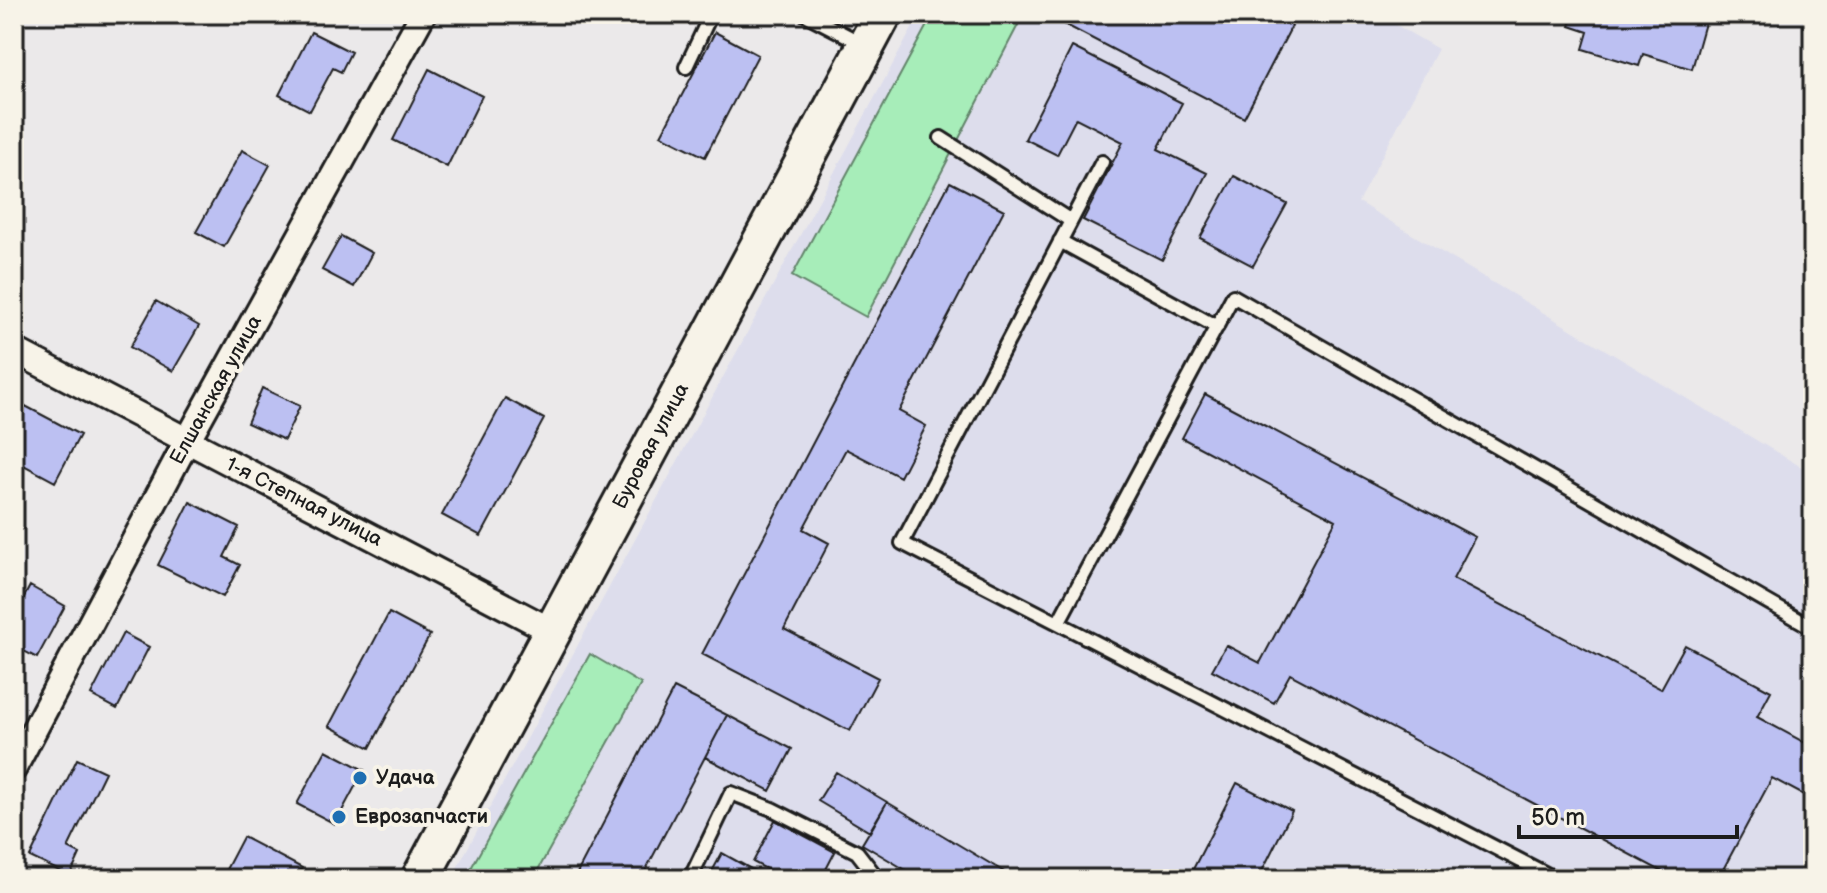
<svg xmlns="http://www.w3.org/2000/svg" width="1827" height="893" font-family="'Balsamiq Sans',sans-serif">
  <style>
    .built { fill: #ddddec }
    .green { fill: #a7edb9; stroke: #62846a; stroke-width: 2 }
    .building { fill: #bcc0f2; stroke: #1c1c1c; stroke-width: 2 }
    .lines { fill: none; stroke-linecap: round; stroke-linejoin: round }
    .service-casing { stroke: #1c1c1c; stroke-width: 18 }
    .minor-casing { stroke: #1c1c1c; stroke-width: 30 }
    .secondary-casing { stroke: #1c1c1c; stroke-width: 42 }
    .service { stroke: #f7f3e8; stroke-width: 12 }
    .minor { stroke: #f7f3e8; stroke-width: 24 }
    .secondary { stroke: #f7f3e8; stroke-width: 36 }
    .poi-dot { fill: #1f6fb2; stroke: #f7f3e8; stroke-width: 3 }
    .labels { text-anchor: middle; dominant-baseline: central; stroke-width: 8; stroke-linejoin: round; paint-order: stroke }
    .street-label { font-size: 20px; fill: #1c1c1c; stroke: #f7f3e8 }
    .poi-label { font-size: 20px; font-weight: bold; fill: #1c1c1c; stroke: #f7f3e8; text-anchor: start }
  </style>
  <rect width="100%" height="100%" fill="#ebe9ea"/>
  <filter id="ink" filterUnits="userSpaceOnUse"><feTurbulence type="fractalNoise" baseFrequency=".0125" numOctaves="2"/><feDisplacementMap in="SourceGraphic" scale="16" xChannelSelector="R" yChannelSelector="G"/><feConvolveMatrix kernelMatrix="1 2 1 2 8 2 1 2 1" color-interpolation-filters="sRGB"/></filter>
  <g filter="url(#ink)">
    <path class="built" d="M920,14H1377L1438,49L1358,202L1813,474V879H451Z"/>
    <path class="green" d="M933,14H1001L1018,25L866,317L792,276Z
      M590,654L641,684L533,879H465Z"/>
    <path class="building" d="M1045,14H1298L1244,118Z
      M1574,14H1674L1705,23L1692,69L1643,54L1639,66L1583,49L1588,32L1570,26Z
      M311,32L351,52L341,72L333,68L310,111L279,95Z
      M715,32L758,55L705,157L661,135Z
      M1072,47L1182,103L1158,149L1207,173L1162,260L1083,220L1123,142L1076,118L1057,155L1025,139Z
      M429,69L482,96L447,167L393,140Z
      M242,150L270,165L224,247L196,232Z
      M1234,176L1287,204L1253,266L1200,238Z
      M950,182L1004,210L899,411L926,426L900,477L846,449L803,529L829,543L784,629L878,678L850,731L702,654Z
      M341,236L372,253L354,287L322,270Z
      M156,301L199,326L173,371L130,347Z
      M262,388L300,406L284,440L247,423Z
      M1205,394L1475,537L1453,579L1661,689L1685,645L1771,691L1757,717L1813,747V800L1772,778L1718,879H1676L1290,674L1274,703L1212,670L1226,645L1260,663L1336,520L1182,438Z
      M505,398L544,419L481,536L442,515Z
      M14,400L80,435L55,482L14,460Z
      M190,502L239,527L224,557L240,565L223,597L158,565Z
      M30,586L65,606L37,658L14,646V616Z
      M389,613L430,635L370,748L329,726Z
      M123,633L149,647L117,709L91,695Z
      M674,688L727,715L641,879H574Z
      M727,715L792,749L770,791L705,757Z
      M326,750L364,770L335,824L297,804Z
      M77,759L105,772L68,848L80,854L70,876L30,857Z
      M836,772L887,802L870,832L818,801Z
      M1237,783L1292,811L1258,879H1188Z
      M887,802L1006,873L1002,879H921L862,844Z
      M775,820L835,852L821,879H785L753,862Z
      M243,837L302,868L296,879H221Z
      M722,853L769,879H708Z"/>
    <g class="lines">
      <g class="service-casing">
        <path id="service" d="M805,14L863,44
          M686,67L711,14
          M941,138L1071,221
          M1060,241L1217,327
          M1058,623L902,543L1102,162
          M690,879L731,793L772,809L857,852L878,879
          M1556,879L1058,623L1233,296L1813,628
          M1813,879V878"/>
      </g>
      <g class="minor-casing">
        <path id="minor" d="M14,350L552,631
          M14,768L187,441L423,14"/>
      </g>
      <g class="secondary-casing">
        <path id="secondary" d="M420,879L883,14"/>
      </g>
      <use href="#service" class="service"/>
      <use href="#minor" class="minor"/>
      <use href="#secondary" class="secondary"/>
    </g>
  </g>
  <g class="poi-dot">
    <circle cx="360" cy="778" r="8"/>
    <circle cx="339" cy="817" r="8"/>
  </g>
  <g class="labels">
    <g class="street-label">
      <text transform="translate(216 390) rotate(-61)">Елшанская улица</text>
      <text transform="translate(651 446) rotate(-62)">Буровая улица</text>
      <text transform="translate(304 502) rotate(27)">1-я Степная улица</text>
    </g>
    <g class="poi-label">
      <text x="376" y="778">Удача</text>
      <text x="355" y="817">Еврозапчасти</text>
    </g>
  </g>
  <rect width="1827" height="893" fill="none" stroke="#f7f3e8" stroke-width="48"/>
  <rect x="24" y="24" width="1779" height="845" fill="none" stroke="#1c1c1c" stroke-width="3" filter="url(#ink)"/>
  <path d="M1519 825v12h218v-12" fill="none" stroke="#1c1c1c" stroke-width="4"/>
  <text x="1531" y="825" font-size="24" fill="#1c1c1c" stroke="#f7f3e8" stroke-width="6" paint-order="stroke">50 m</text>
</svg>
